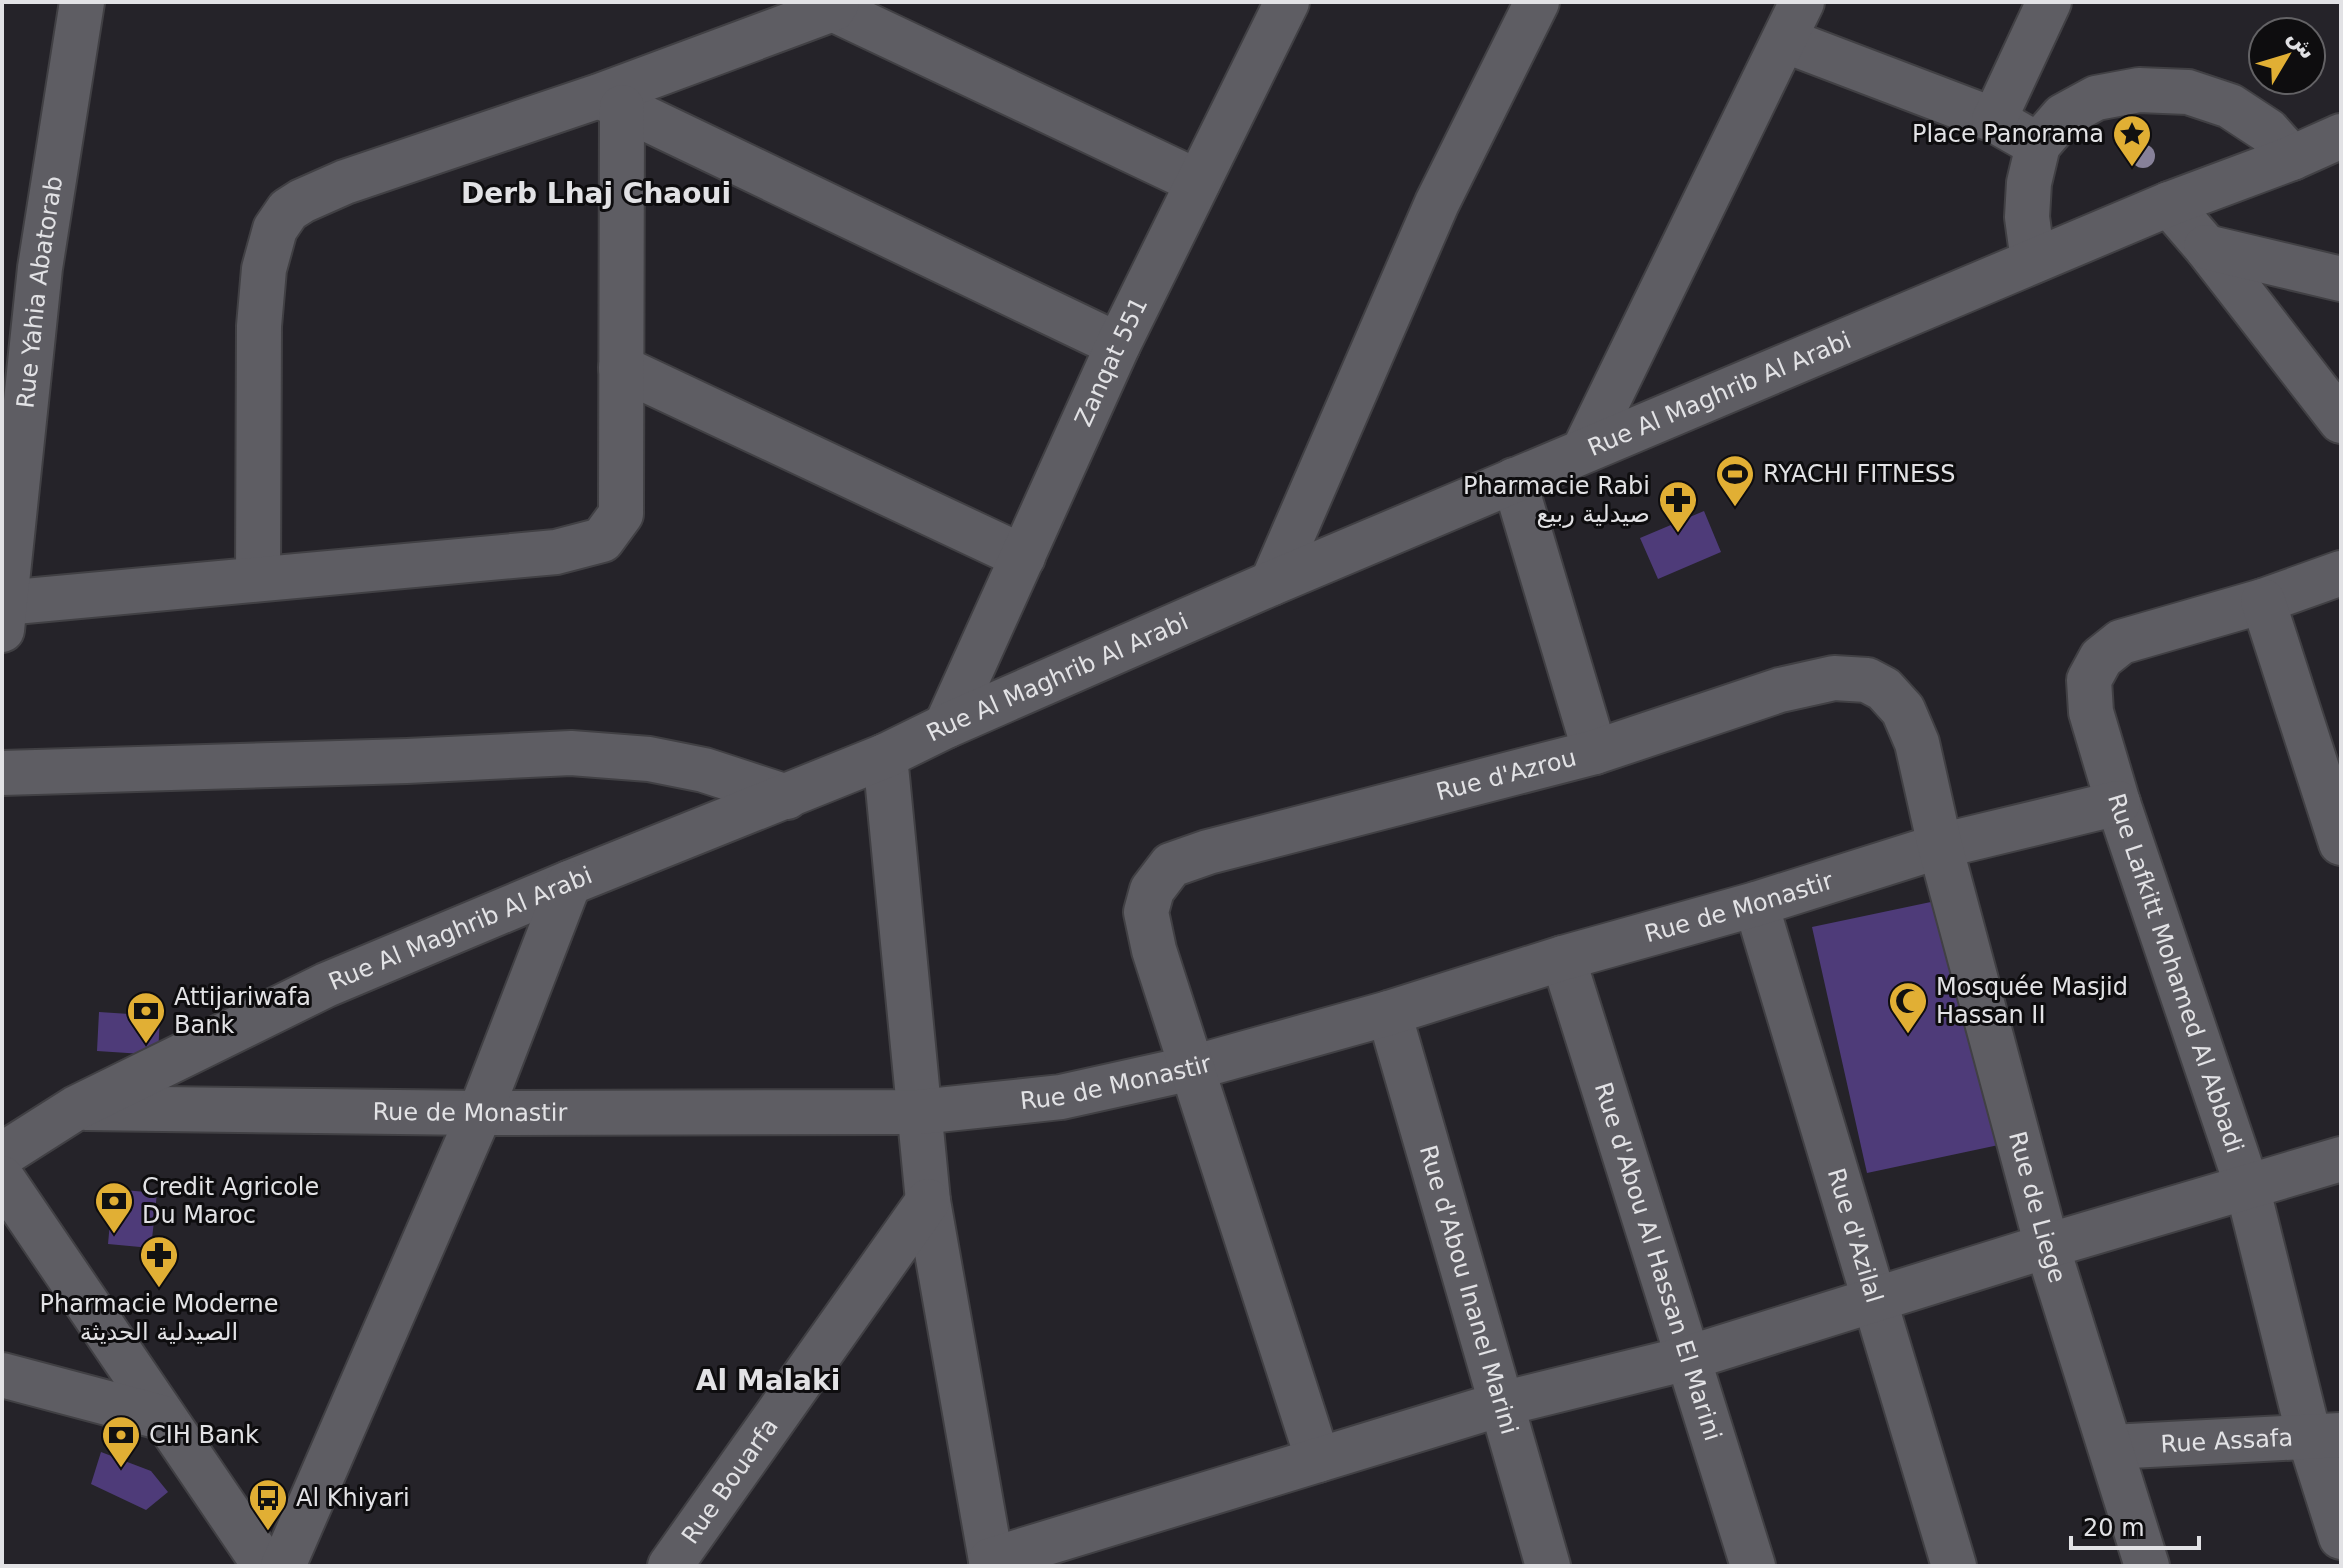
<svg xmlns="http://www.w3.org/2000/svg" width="2343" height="1568" font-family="'DejaVu Sans',Cairo,sans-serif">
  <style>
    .building { fill: #4e3b79 }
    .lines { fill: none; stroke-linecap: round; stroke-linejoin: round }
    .minor-casing { stroke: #414044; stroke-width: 48 }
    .minor { stroke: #5e5d63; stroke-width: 44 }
    .tree { fill: #878199 }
    .labels { text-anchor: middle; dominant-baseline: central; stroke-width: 6; stroke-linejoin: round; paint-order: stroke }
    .poi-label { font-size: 24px; fill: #e2e2e5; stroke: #0e0d0f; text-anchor: start }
    .street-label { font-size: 24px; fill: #e2e2e5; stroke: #0e0d0f }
    .quarter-label { font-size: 28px; font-weight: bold; fill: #e2e2e5; stroke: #0e0d0f }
  </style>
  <rect width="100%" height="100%" fill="#252329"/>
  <path class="building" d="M1704,511L1721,552L1658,579L1640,538Z
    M1945,899L2008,1143L1867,1173L1812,927Z
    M99,1012L160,1016L158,1055L97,1051Z
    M113,1189L157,1193L151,1248L108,1244Z
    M101,1452L151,1471L168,1492L146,1510L91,1484Z"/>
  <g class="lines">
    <g class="minor-casing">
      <g id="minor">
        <path d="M833,9L1198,182"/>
        <path d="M1784,40L1994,120L2038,145"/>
        <path d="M601,97L1118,345"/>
        <path d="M1994,120L2049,2"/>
        <path d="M2169,204L2206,247L2341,421"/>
        <path d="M2206,247L2341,279"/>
        <path d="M2033,261L2027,217L2029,183L2038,145L2063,116L2096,98L2139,90L2188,92L2230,106L2268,131L2292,158"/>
        <path d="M621,368L1023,557"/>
        <path d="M1584,450L1802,2"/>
        <path d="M1514,480L1595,752"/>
        <path id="s1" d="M2341,573L2263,601L2121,642L2101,658L2089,680L2091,712L2118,803L2247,1186L2309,1436L2341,1537"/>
        <path d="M258,579L259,326L264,269L275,229L288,210L302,201L345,182L599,96L833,9L837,2"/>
        <path d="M1272,583L1437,203L1537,2"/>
        <path d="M2263,601L2341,843"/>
        <path d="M4,603L556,552L602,540L621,514L622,107"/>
        <path id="s2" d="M2,630L40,268L82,2"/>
        <path id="s3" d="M946,726L1118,345L1287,2"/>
        <path d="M885,756L928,1201L992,1566"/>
        <path d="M2,773L407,761L571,753L649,759L704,770L787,797"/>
        <path id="s4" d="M1756,904L1954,1566"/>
        <path id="s5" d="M1563,958L1753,1566"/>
        <path id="s6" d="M1389,1013L1548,1566"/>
        <path id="s7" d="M86,1108L480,1113L919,1112L1061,1097L1192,1068L1389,1013L1563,958L1756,904L1940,846L2118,803"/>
        <path id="s8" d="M2,1155L76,1108L326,985L569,883L885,756L946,726L1272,583L2169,204L2292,158L2341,136"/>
        <path d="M2,1178L265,1566"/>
        <path d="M2,1375L164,1418"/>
        <path id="s9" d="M2111,1447L2341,1435"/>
        <path id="s10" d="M1318,1460L1154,950L1146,912L1152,890L1171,865L1208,852L1595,752L1780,690L1834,678L1867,680L1884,689L1903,710L1917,743L1940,846L2047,1246L2147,1566"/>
        <path d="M991,1560L1501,1404L1688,1358L2047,1246L2341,1159"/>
        <path d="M283,1566L480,1113L569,883"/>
        <path id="s11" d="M670,1566L928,1201"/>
      </g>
    </g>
    <use href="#minor" class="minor"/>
  </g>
  <circle class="tree" cx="2143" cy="156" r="12"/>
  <defs>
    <g id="sight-pin" transform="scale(2)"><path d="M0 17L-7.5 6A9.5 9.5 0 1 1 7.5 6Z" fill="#e1af34" stroke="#0e0d0f"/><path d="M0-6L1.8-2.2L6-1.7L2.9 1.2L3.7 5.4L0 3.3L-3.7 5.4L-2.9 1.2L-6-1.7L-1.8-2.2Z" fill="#111"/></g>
    <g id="stadium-pin" transform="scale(2)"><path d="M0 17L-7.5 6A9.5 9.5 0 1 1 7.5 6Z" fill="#e1af34" stroke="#0e0d0f"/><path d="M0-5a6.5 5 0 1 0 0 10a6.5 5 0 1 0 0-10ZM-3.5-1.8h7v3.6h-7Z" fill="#111"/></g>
    <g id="pharmacy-pin" transform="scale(2)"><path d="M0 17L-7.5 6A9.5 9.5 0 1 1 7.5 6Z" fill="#e1af34" stroke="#0e0d0f"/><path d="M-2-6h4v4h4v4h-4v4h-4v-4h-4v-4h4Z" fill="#111"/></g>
    <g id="mosque-pin" transform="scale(2)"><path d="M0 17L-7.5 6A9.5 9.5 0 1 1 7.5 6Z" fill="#e1af34" stroke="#0e0d0f"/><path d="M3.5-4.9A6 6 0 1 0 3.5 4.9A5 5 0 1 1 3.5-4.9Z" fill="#111"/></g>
    <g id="bank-pin" transform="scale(2)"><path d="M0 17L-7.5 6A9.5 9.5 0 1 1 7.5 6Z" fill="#e1af34" stroke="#0e0d0f"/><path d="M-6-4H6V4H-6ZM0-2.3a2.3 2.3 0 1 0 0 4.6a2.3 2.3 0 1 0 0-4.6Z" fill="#111"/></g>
    <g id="bus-pin" transform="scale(2)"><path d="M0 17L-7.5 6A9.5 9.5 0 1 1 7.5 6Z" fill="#e1af34" stroke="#0e0d0f"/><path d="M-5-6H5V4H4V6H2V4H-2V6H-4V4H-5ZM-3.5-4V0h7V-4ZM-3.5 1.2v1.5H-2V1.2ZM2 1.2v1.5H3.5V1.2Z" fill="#111"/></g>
  </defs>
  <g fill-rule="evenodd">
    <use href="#sight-pin" x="2132" y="134"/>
    <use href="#stadium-pin" x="1735" y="474"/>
    <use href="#pharmacy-pin" x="1678" y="500"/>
    <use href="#mosque-pin" x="1908" y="1001"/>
    <use href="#bank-pin" x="146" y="1011"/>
    <use href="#bank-pin" x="114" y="1201"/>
    <use href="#pharmacy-pin" x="159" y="1255"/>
    <use href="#bank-pin" x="121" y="1435"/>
    <use href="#bus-pin" x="268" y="1498"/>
  </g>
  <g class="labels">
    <g class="poi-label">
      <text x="2104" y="134" text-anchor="end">Place Panorama</text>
      <text x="1763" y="474">RYACHI FITNESS</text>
      <text x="1650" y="486" text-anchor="end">Pharmacie Rabi<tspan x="1650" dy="28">صيدلية ربيع</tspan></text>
      <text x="1936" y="987">Mosquée Masjid<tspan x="1936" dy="28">Hassan II</tspan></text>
      <text x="174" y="997">Attijariwafa<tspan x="174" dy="28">Bank</tspan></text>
      <text x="142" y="1187">Credit Agricole<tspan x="142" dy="28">Du Maroc</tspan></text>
      <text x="159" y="1304" text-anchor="middle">Pharmacie Moderne<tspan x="159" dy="28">الصيدلية الحديثة</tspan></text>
      <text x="149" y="1435">CIH Bank</text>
      <text x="296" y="1498">Al Khiyari</text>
    </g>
    <g class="street-label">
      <text stroke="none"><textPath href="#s2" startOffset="340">Rue Yahia Abatorab</textPath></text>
      <text stroke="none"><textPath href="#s3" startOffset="400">Zanqat 551</textPath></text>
      <text stroke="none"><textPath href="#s8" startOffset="1880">Rue Al Maghrib Al Arabi</textPath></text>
      <text stroke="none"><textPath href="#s8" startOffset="1160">Rue Al Maghrib Al Arabi</textPath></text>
      <text stroke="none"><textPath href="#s10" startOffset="976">Rue d'Azrou</textPath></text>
      <text stroke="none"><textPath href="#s7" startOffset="1680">Rue de Monastir</textPath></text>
      <text stroke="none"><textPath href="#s8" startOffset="512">Rue Al Maghrib Al Arabi</textPath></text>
      <text stroke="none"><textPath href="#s1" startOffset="588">Rue Lafkitt Mohamed Al Abbadi</textPath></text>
      <text stroke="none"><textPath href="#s7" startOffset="1032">Rue de Monastir</textPath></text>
      <text stroke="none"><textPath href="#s7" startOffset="384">Rue de Monastir</textPath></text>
      <text stroke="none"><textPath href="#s10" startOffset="1914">Rue de Liege</textPath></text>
      <text stroke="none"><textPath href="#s4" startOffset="346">Rue d'Azilal</textPath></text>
      <text stroke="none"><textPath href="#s5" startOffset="318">Rue d'Abou Al Hassan El Marini</textPath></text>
      <text stroke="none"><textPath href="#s6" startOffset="288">Rue d'Abou Inanel Marini</textPath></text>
      <text stroke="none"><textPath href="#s9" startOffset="116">Rue Assafa</textPath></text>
      <text stroke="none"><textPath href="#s11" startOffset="104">Rue Bouarfa</textPath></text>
    </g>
    <g class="quarter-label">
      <text x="596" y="193">Derb Lhaj Chaoui</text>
      <text x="768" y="1380">Al Malaki</text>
    </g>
  </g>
  <rect width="2343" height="1568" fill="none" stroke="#e2e2e5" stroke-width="8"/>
  <g transform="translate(2287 56) rotate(52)"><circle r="38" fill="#0e0d0f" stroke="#636265" stroke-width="2"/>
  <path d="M0-6L14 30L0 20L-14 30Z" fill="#e1af34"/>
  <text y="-12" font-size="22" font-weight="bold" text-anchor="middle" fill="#e2e2e5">ش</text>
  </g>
  <path d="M2071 1536v12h128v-12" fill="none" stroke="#e2e2e5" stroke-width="4"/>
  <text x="2083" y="1536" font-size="24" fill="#e2e2e5" stroke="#0e0d0f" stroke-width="6" paint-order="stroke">20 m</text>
</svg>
